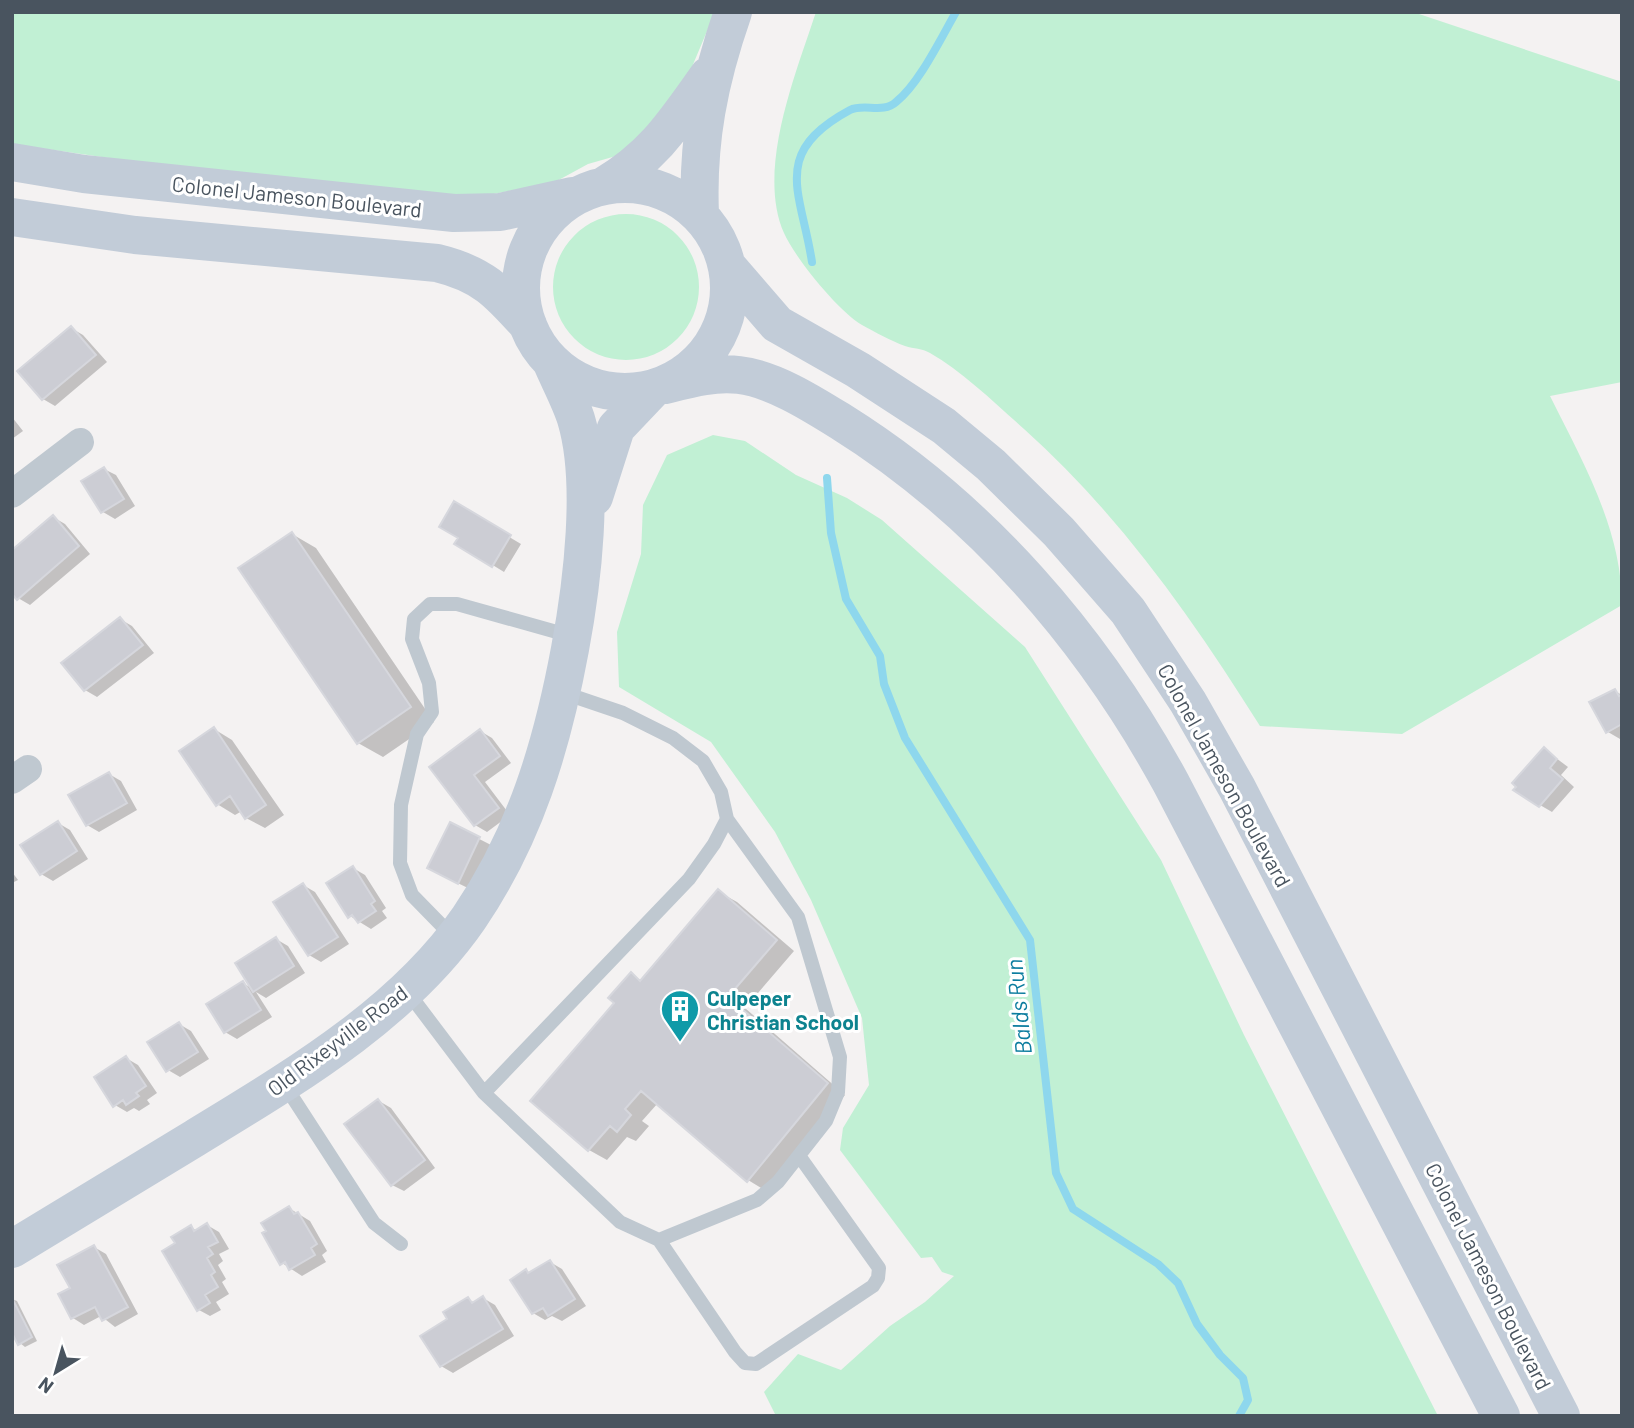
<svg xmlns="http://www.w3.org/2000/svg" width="1634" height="1428" font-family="Barlow,sans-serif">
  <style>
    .green { fill: #c1f0d4 }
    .shadow { fill: #0003 }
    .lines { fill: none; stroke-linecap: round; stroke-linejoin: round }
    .stream { stroke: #8ed7ed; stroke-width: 8 }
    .building { fill: #cccdd4; stroke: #d6d7dd; stroke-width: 2 }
    .lane { stroke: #bfc8d0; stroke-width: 14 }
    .street { stroke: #bfc8d0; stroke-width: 28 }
    .secondary { stroke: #c2ccd8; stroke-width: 38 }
    .labels { text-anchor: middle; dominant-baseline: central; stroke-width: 6; stroke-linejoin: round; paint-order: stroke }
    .street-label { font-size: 21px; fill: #49545f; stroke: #fff }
    .culture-label { font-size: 21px; font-weight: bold; fill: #0d838f; stroke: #fff; text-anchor: start }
    .water-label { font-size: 23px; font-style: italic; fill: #0c7d9f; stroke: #fff }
  </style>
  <rect width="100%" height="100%" fill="#f4f2f2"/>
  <path class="green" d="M12,12H715L684,86L623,154L588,164L555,182L473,198L199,171L12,144Z
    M816,12H1413L1622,82V382L1550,396C1583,462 1622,530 1622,605L1402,734L1260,726C1192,618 1120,515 1024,429C996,404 963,372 930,353C922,348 914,349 905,346C891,341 875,332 862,325C838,311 795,258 784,233C756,170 796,73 816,12Z
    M553 287a73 73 0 1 1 146 0a73 73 0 1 1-146 0Z
    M713,435L745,441L796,475L847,498L882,520L1025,647L1161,860L1244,1035L1438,1416H776L764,1392L798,1354L841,1370L890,1326L925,1302L954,1276L942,1272L932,1257L921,1258L840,1150L843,1128L869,1085L862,1018L811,900L775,832L711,742L619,687L617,632L641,554L643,505L667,455Z"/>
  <path class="shadow" d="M71,328L83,335L107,362L55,406L43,399Z
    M12,417L23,431L12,439Z
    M104,469L116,475L135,506L115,519L103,512Z
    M454,504L521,544L504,572L457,543L460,538Z
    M53,517L65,524L90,554L30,605L18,598Z
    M292,534L316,548L434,722L383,757L358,743Z
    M120,619L132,626L154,653L97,697L85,690L64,663Z
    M1615,691L1622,695L1620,739L1608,732Z
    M214,729L232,740L284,815L265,828L246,818L242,811L235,815L217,804Z
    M480,731L492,738L511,763L485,782L510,815L487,832L475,825L432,767Z
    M1544,749L1568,767L1561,775L1574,787L1552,812L1540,805Z
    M109,774L121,781L137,810L99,832L87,825Z
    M58,823L70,830L88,859L53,881L41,874Z
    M450,824L491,845L470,889L441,875Z
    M353,868L365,875L386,908L382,911L387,918L371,929L350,916Z
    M12,872L18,880L12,883Z
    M303,885L315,892L349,944L321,962L309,955Z
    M719,892L737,902L794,951L745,1008L845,1095L766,1191L748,1180L658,1103L642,1121L649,1126L636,1141L627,1137L607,1160L589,1150L616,1003L631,975L642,981Z
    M276,939L288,946L305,973L266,998L256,992L272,1017L237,1039L225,1032L243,983L253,989Z
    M179,1024L191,1031L209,1059L180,1077L168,1070Z
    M126,1058L138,1065L157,1093L147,1100L150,1104L139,1111L134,1108L127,1112L115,1105Z
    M379,1101L391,1108L435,1168L404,1191L392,1185Z
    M289,1208L310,1221L327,1251L322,1255L326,1262L302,1276L282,1263Z
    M207,1225L219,1232L229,1249L219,1254L223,1261L218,1265L226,1279L222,1282L229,1294L216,1302L221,1310L210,1316L199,1310L178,1244L191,1227L197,1231Z
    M94,1247L106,1254L138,1314L115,1327L101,1316L84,1325L73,1318L72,1289Z
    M550,1262L562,1269L586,1306L562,1321L552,1316L545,1320L533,1313L526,1271L530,1274Z
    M483,1298L495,1305L514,1336L453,1373L441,1366L449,1319L468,1299L475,1303Z
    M12,1299L17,1301L37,1341L25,1347L20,1343Z"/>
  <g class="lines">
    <path class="stream" d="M812,262C801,191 770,153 850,110C864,103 883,114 896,102C919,84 941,38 956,12
      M827,478L831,533L846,599L880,656L884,684L905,738L1030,940L1056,1173L1073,1209L1158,1264L1178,1283L1197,1324L1220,1355L1243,1378L1248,1400L1239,1416"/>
  </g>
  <path class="building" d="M71,326L96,355L42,400L17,371Z
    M104,467L124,499L101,513L81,481Z
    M454,501L511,535L492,567L454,544L458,538L439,527Z
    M53,515L79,546L17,600L12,594V550Z
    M292,532L411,707L357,744L238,568Z
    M120,617L143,645L84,691L61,663Z
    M1615,689L1619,696L1622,694V724L1606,733L1589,702Z
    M214,727L266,805L245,819L230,796L216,806L179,751Z
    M480,729L500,756L474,775L499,808L474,826L429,767Z
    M1544,747L1557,759L1550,768L1563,779L1539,807L1513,790L1516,787L1512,783Z
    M109,772L127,803L86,826L68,795Z
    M58,821L77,851L40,875L20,845Z
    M450,822L480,837L458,884L427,868Z
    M353,866L375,901L371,904L376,911L358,923L352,915L348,918L326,883Z
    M303,883L338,937L308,956L273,902Z
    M718,889L777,940L728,997L828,1083L747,1182L641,1091L625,1109L631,1115L617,1132L610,1126L588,1151L530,1101L614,1003L608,998L631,972L640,981Z
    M276,937L294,966L253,992L235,963Z
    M243,981L261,1010L224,1033L206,1004Z
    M179,1022L198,1052L166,1072L147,1042Z
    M126,1056L146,1086L136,1093L139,1096L126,1105L123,1100L113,1107L94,1077Z
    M378,1099L425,1160L391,1186L344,1124Z
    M289,1206L294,1214L298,1212L317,1244L311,1248L315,1255L289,1270L285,1262L280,1265L262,1233L266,1231L261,1223Z
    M207,1223L218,1242L208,1247L213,1254L207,1258L215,1272L211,1275L218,1287L205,1295L210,1303L197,1311L162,1251L175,1243L171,1237L191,1225L194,1231Z
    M94,1245L128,1307L102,1321L95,1307L71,1319L58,1294L70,1288L57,1265Z
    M550,1260L575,1299L548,1316L543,1308L532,1314L510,1280L526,1269L528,1273Z
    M483,1296L503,1329L440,1367L420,1336L447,1319L443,1312L468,1297L472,1303Z
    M12,1298L32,1337L18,1345L12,1333Z"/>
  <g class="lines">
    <path class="lane" d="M564,693L623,713L673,738L703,761L721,792L727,819L798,917L840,1057L838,1092L826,1121L778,1182L757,1200L659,1240L620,1222L484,1093L689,879L714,844L727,819
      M453,937L412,895L400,863L401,805L417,734L432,712L429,683L412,639L414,619L430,604H457L571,636
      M407,991L484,1093
      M284,1084L374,1223L401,1244
      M659,1240L735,1352L745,1363L756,1364L873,1286L878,1278L879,1268L800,1157"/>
    <path class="street" d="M12,494L80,442
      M12,780L28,769"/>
    <path class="secondary" d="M12,162L84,174L454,213L500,212L572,196
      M521 288a104 104 0 1 1 208 0a104 104 0 1 1-208 0Z
      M605,185C655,155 675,122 708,76
      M700,214C697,141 709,81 733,12
      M12,217L135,235L437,263C482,274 498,291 528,325
      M727,266L777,324L858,370L944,426L991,465L1059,532L1128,611L1188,702L1237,788L1561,1416
      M665,385C689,379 714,372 739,375C773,379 811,403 840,421C981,509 1092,638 1171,783L1501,1416
      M594,497L616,428L654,388
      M12,1249C73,1212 134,1175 195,1138C293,1078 403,1014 469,918C525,836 552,746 570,649C582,585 595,482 576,419C570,400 559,380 551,361"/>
  </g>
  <defs>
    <g id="building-pin" transform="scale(2.0125)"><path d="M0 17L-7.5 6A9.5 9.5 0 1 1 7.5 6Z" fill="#0f9aa8" stroke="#fff"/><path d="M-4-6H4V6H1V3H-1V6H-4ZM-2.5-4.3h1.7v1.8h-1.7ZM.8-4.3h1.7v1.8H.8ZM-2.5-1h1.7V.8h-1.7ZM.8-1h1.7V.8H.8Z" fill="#fff"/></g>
  </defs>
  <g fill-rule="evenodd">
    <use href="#building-pin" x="680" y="1009"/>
  </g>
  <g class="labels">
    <g class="street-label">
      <text transform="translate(297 196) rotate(6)">Colonel Jameson Boulevard</text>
      <text transform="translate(1225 775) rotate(61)">Colonel Jameson Boulevard</text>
      <text transform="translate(337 1040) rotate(-37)">Old Rixeyville Road</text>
      <text transform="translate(1489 1276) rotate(63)">Colonel Jameson Boulevard</text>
    </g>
    <g class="culture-label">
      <text x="707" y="997">Culpeper<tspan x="707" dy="24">Christian School</tspan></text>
    </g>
    <g class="water-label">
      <text transform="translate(1018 1007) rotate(-96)">Balds Run</text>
    </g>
  </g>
  <rect width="1634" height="1428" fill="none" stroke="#49545f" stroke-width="28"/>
  <g transform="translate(56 1372) rotate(217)" stroke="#ffffff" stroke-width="5" paint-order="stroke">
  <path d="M0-5L12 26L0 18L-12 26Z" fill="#49545f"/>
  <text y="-10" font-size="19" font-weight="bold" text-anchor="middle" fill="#49545f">N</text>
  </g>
</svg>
